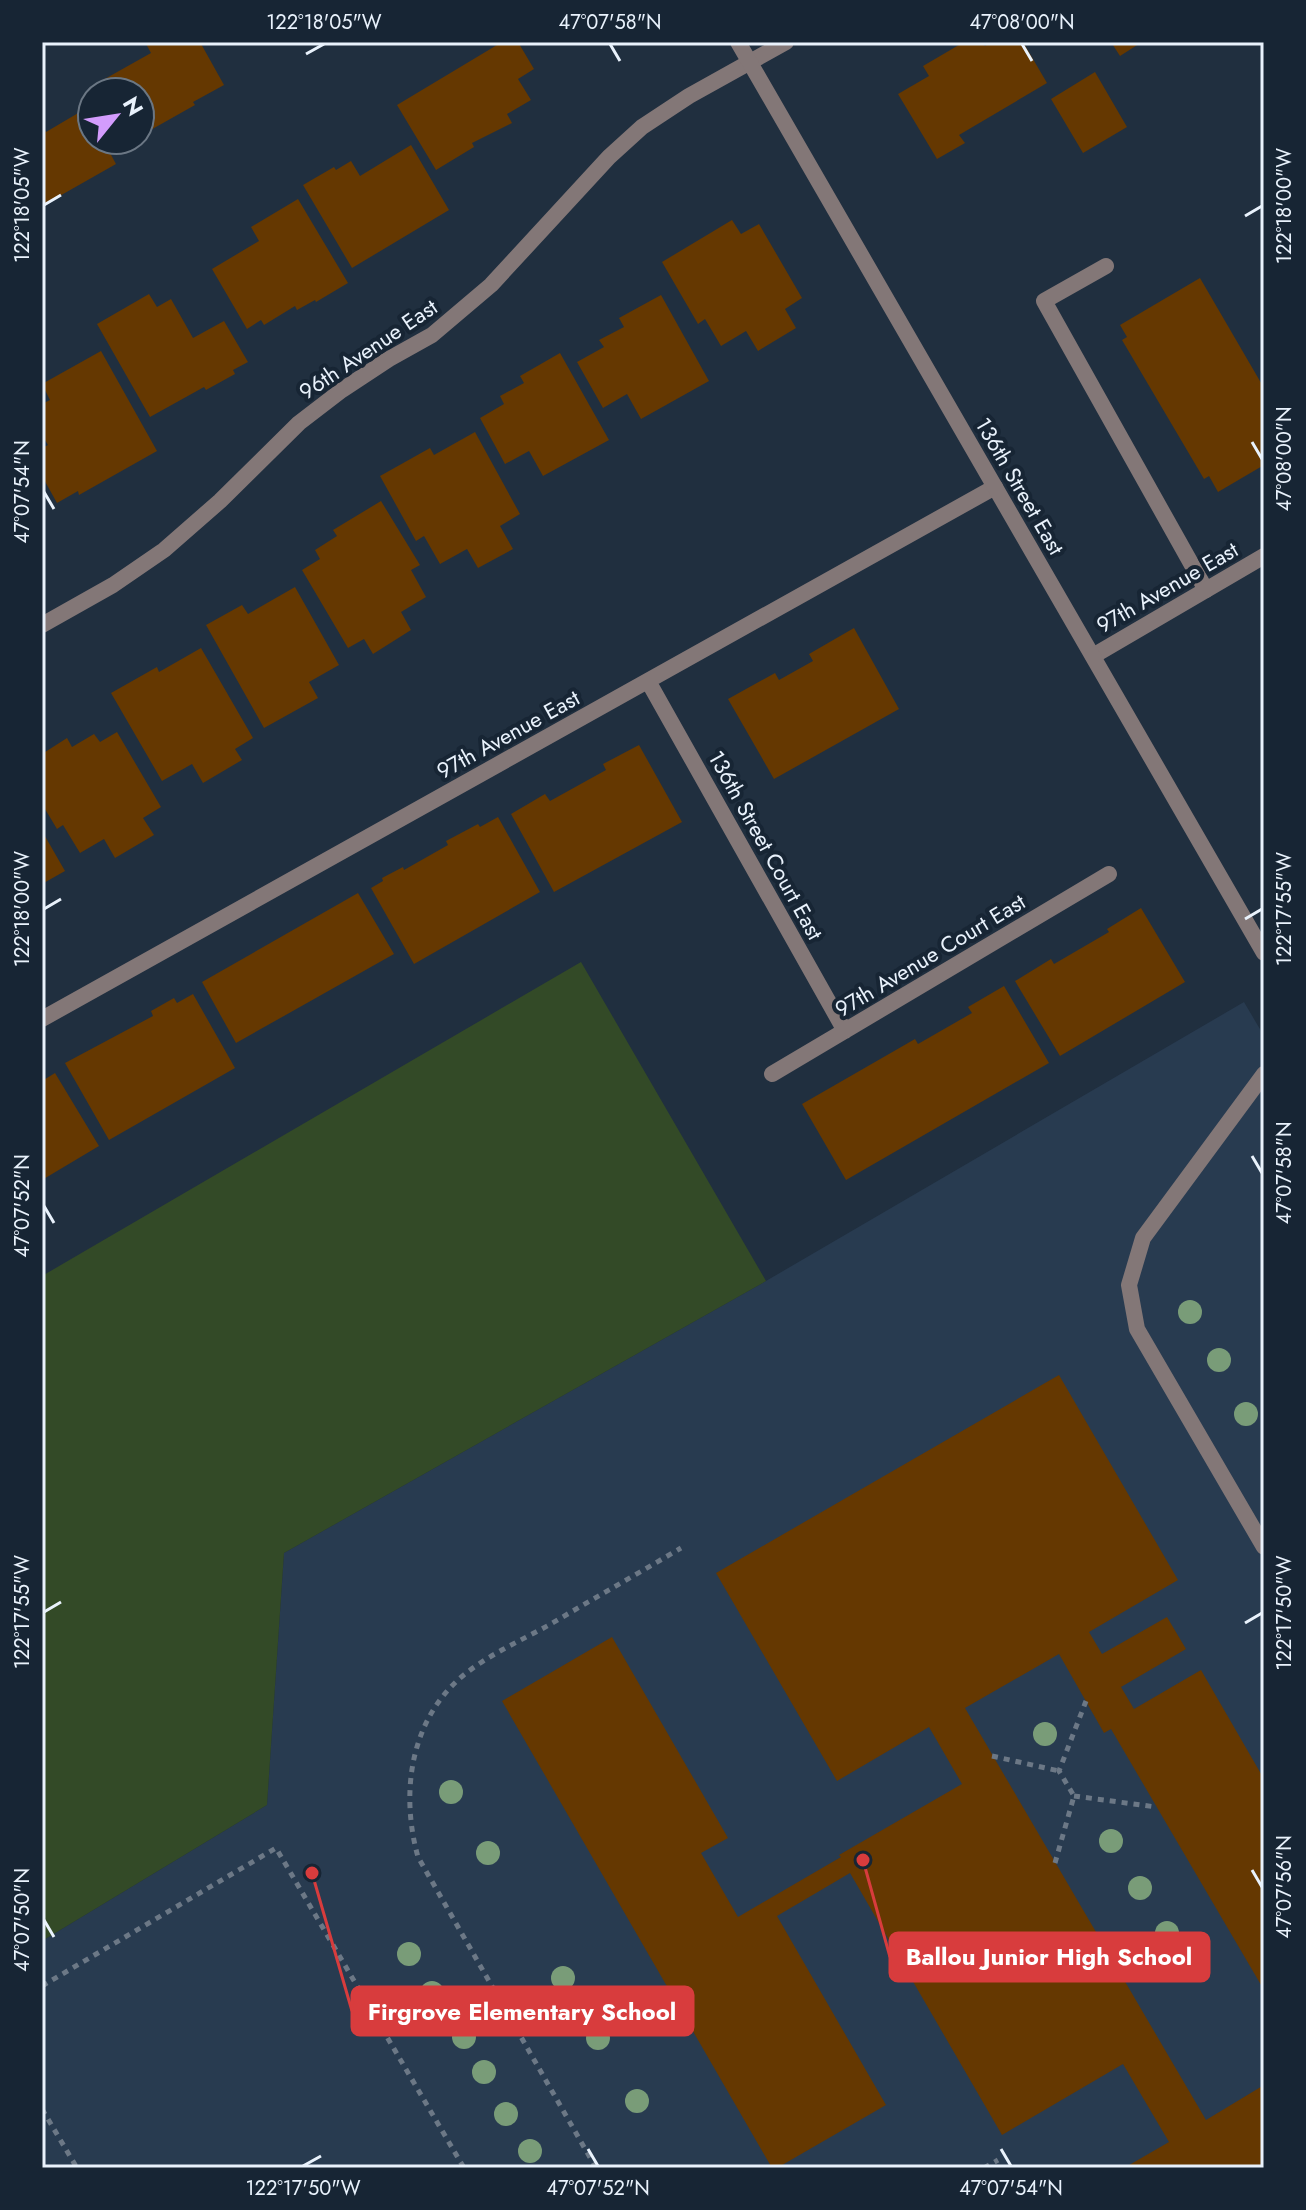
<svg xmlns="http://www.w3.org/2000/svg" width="1306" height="2210" font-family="Jost,sans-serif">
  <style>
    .built { fill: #283b50 }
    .green { fill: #334a27 }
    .building { fill: #653801 }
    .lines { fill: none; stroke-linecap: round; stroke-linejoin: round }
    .path { stroke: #6c7886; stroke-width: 5; stroke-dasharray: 6 6; stroke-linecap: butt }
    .service { stroke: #837777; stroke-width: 16 }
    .minor { stroke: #837777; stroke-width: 16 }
    .tertiary { stroke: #837777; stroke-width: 16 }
    .tree { fill: #799c78 }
    .ticks { fill: none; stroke: #e9f2fc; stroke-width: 3 }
    .labels { text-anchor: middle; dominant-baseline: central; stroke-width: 8; stroke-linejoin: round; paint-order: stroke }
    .street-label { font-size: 22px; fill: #e9f2fc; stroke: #172534 }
    .leader { fill: none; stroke: #d83c3d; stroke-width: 3 }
    .callout-dot { fill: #d83c3d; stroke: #172534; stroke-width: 3 }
    .callout { fill: #d83c3d; stroke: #d83c3d; stroke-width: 3 }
    .callout-label { font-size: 24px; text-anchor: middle; font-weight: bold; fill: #fff }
    .neatline { fill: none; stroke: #e9f2fc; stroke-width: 3 }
    .ticks-label { font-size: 20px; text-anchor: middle; fill: #e9f2fc }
  </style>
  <rect width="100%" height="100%" fill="#202f3f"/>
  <path class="built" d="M1244,1002L1264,1036V2168H42V1941L267,1805L284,1553L766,1281Z"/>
  <path class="green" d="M581,962L766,1281L284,1553L267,1805L42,1941V1276Z"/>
  <path class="building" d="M145,42H200L224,85L193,102L195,105L140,136V92H98L94,85L151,53Z
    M502,42H518L534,69L518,79L531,100L507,114L512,123L472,143L474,147L436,170L397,105Z
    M964,42H982L985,46L991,42H1023L1047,83L959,135L965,143L937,159L898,94L929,76L923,66Z
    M1111,42H1142L1120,56Z
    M1095,72L1127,127L1083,153L1051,99Z
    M85,109L92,121V140H103L116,164L42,206V125L46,132Z
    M411,145L449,210L352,268L303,185L334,167L336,170L351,161L360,176Z
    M298,199L348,283L316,302L315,300L297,310L295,306L264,325L261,320L247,329L212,269L259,241L251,227Z
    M732,220L741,234L759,224L802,298L785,309L796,328L758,351L746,331L721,346L705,319L698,324L662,262Z
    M1200,278L1264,388V465L1218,492L1209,476L1204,479L1122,340L1127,337L1120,325Z
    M149,294L157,307L171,299L193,338L224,321L248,362L233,370L235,374L206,390L204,387L150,417L97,324Z
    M661,295L709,381L641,419L627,394L603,408L577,362L604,347L599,340L624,327L619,318Z
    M101,351L157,451L79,495L78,491L57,503L42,476V448L48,445L42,435V404L50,400L42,384Z
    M560,353L609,440L543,476L529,451L505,464L480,418L504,404L500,396L524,383L520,376Z
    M475,432L520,514L500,526L513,549L478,568L467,549L440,564L424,536L416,541L380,476L430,448L434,455Z
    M381,501L420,565L411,570L426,597L401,612L411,630L373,654L364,639L348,648L302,570L320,559L315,550L337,536L333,530Z
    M295,587L339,665L309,682L318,698L264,728L206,625L242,605L248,614Z
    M854,628L899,709L774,779L728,699L775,673L779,680L813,661L809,654Z
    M201,648L253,738L235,749L242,760L203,783L192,764L162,781L111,693L157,667L159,672Z
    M117,732L161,807L143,818L154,835L115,858L104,839L80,853L63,825L57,829L42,804V754L67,738L72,747L94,734L100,742Z
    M639,745L682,822L554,892L511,814L545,794L550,801L606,770L603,764Z
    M498,817L540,892L414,964L371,888L383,881L382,878L403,867L404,870L448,845L446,841L478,824L480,827Z
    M42,831L65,871L42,884Z
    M358,893L394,954L236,1043L202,982Z
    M1141,908L1185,982L1060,1056L1015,981L1051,959L1054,964L1109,932L1107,929Z
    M1004,986L1049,1063L846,1180L802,1104L915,1039L918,1044L972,1013L968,1007Z
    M193,994L235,1068L109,1140L65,1063L153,1016L151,1011L174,998L177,1003Z
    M55,1073L99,1146L42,1180V1081Z
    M1059,1375L1178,1580L1089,1632L1102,1654L1167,1617L1186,1649L1121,1687L1134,1709L1201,1670L1264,1779V1990L1111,1729L1104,1733L1059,1654L965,1708L1206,2120L1264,2085V2168H1124L1169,2142L1123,2064L1002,2135L850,1873L777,1916L886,2105L777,2168H772L502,1701L612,1637L728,1838L701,1853L738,1917L841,1857L839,1855L962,1784L929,1727L837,1781L716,1573Z"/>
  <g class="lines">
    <path class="path" d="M992,1756L1059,1771
      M1074,1796L1156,1807
      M1055,1863L1074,1796L1059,1771L1086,1701
      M42,1986L276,1848L464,2168
      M42,2109L77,2168
      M596,2168L418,1857C400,1793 410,1718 465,1674C490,1654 522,1640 549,1625C593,1599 637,1574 681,1548
      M984,2168L998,2160"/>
    <path class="service" d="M1106,266L1044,301L1206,590
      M1264,1074L1143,1238L1129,1285L1137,1329L1264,1547"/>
    <path class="minor" d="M42,625L113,585L164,550L220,501L299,423L342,390L389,359L432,335L491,285L609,157L642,127L689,96L786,42
      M1093,656L1264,556
      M648,681L845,1031
      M42,1019L995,487
      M772,1074L1109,874"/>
    <path class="tertiary" d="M738,42L1264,953"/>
  </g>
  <g class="tree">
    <circle cx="1190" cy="1312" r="12"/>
    <circle cx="1219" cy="1360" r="12"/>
    <circle cx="1246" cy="1414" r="12"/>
    <circle cx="1045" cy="1734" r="12"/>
    <circle cx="451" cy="1792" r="12"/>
    <circle cx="1111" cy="1841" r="12"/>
    <circle cx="488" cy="1853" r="12"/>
    <circle cx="1140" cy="1888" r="12"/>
    <circle cx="1167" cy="1933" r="12"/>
    <circle cx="409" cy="1954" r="12"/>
    <circle cx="563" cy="1978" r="12"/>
    <circle cx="432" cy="1993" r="12"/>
    <circle cx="464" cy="2037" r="12"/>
    <circle cx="598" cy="2038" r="12"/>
    <circle cx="484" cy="2072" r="12"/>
    <circle cx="637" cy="2101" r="12"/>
    <circle cx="506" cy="2114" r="12"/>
    <circle cx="530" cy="2151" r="12"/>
  </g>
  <path class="ticks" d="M610,44L620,61M1022,44L1032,61M306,54L324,44M44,205L61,195M1245,216L1262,206M1252,442L1262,459M44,492L54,509M44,909L61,899M1245,919L1262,909M1252,1156L1262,1173M44,1206L54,1223M44,1612L61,1602M1245,1623L1262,1613M1252,1870L1262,1887M44,1920L54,1937M588,2149L598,2166M1001,2149L1011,2166M303,2166L321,2156"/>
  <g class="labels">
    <g class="street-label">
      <text transform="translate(368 349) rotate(-34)">96th Avenue East</text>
      <text transform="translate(1020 486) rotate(60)">136th Street East</text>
      <text transform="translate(1167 587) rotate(-30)">97th Avenue East</text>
      <text transform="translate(508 734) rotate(-29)">97th Avenue East</text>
      <text transform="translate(766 845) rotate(61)">136th Street Court East</text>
      <text transform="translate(930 955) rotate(-31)">97th Avenue Court East</text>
    </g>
  </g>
  <path class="leader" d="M863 1860L890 1957M312 1873L352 2011"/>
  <g class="callout-dot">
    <circle cx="863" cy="1860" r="8"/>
    <circle cx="312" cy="1873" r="8"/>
  </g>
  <g class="callout">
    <rect x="890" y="1933" width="319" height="48" rx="8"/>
    <rect x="352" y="1987" width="341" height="48" rx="8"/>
  </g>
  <g class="callout-label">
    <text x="1049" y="1965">Ballou Junior High School</text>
    <text x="522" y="2020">Firgrove Elementary School</text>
  </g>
  <rect width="1306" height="2210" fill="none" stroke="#172534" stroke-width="88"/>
  <g transform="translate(116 116) rotate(60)"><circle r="38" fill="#172534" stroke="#6b7784" stroke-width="2"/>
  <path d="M0-6L14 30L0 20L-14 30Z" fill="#d39cfd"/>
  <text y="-12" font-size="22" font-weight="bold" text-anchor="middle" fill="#e9f2fc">N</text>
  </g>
  <rect x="44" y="44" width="1218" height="2122" class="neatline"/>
  <g class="ticks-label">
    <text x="324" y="29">122°18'05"W</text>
    <text x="610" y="29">47°07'58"N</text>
    <text x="1022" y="29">47°08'00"N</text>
    <text transform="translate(22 205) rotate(-90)" y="7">122°18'05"W</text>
    <text transform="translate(1284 206) rotate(-90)" y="7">122°18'00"W</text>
    <text transform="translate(1284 459) rotate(-90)" y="7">47°08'00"N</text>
    <text transform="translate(22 492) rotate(-90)" y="7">47°07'54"N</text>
    <text transform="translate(22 909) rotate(-90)" y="7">122°18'00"W</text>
    <text transform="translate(1284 909) rotate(-90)" y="7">122°17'55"W</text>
    <text transform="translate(1284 1173) rotate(-90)" y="7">47°07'58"N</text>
    <text transform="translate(22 1206) rotate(-90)" y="7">47°07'52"N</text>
    <text transform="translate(22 1612) rotate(-90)" y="7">122°17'55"W</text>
    <text transform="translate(1284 1613) rotate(-90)" y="7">122°17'50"W</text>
    <text transform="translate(1284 1887) rotate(-90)" y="7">47°07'56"N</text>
    <text transform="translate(22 1920) rotate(-90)" y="7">47°07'50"N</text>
    <text x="303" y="2195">122°17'50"W</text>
    <text x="598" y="2195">47°07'52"N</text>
    <text x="1011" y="2195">47°07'54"N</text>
  </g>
</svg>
